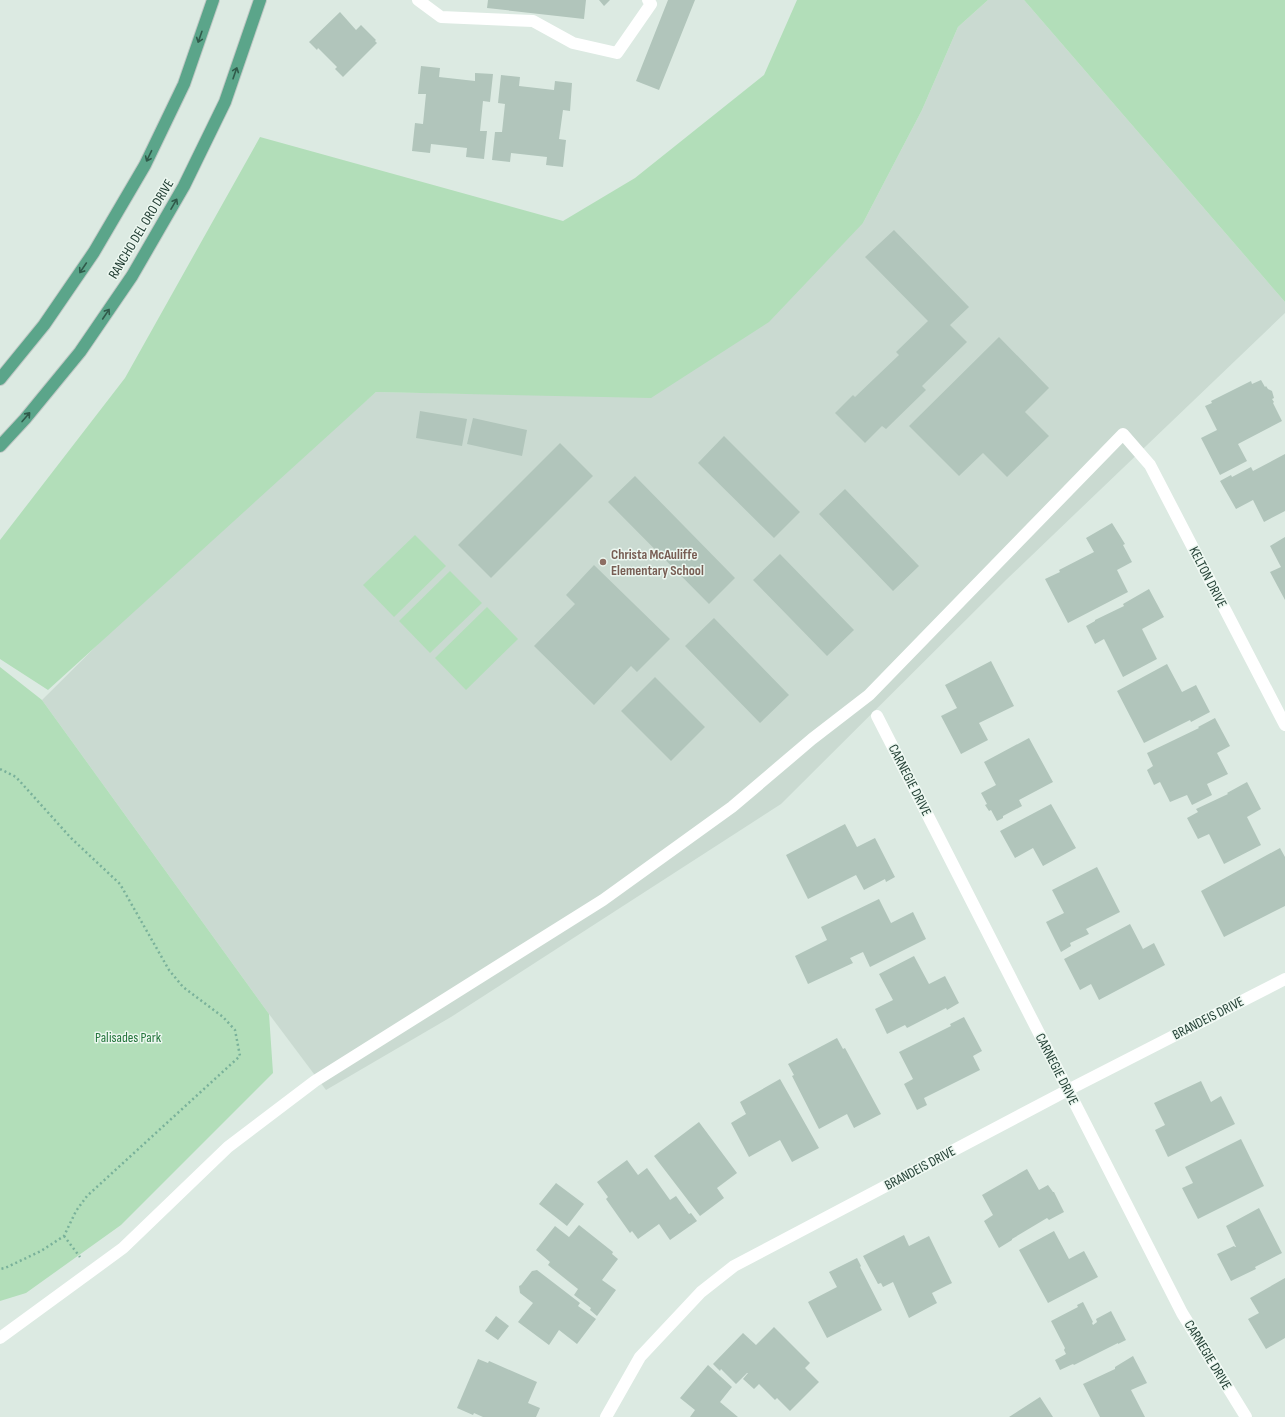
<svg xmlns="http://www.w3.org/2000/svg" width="1285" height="1417" font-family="'Sofia Sans Condensed',sans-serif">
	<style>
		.built { fill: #cadad1 }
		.green { fill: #b2deb9 }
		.building { fill: #b1c5bb }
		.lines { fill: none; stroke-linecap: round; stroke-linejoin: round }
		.major-casing { stroke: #c0c8c5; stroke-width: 14 }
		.path { stroke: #79b19a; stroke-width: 2.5; stroke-dasharray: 2 3; stroke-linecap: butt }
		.minor { stroke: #fff; stroke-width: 12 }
		.major { stroke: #5ba58a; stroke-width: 12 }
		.oneway { stroke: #305a4a }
		.education-dot { fill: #8d6e63; stroke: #ecf7f0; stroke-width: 1.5 }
		.labels { text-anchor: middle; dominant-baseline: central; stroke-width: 3; stroke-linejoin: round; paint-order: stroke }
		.street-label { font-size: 14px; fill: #1d3a2f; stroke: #ecf7f0 }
		.education-label { font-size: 14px; font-weight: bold; fill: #785e54; stroke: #ecf7f0; text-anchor: start }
		.park-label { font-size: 14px; fill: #23753b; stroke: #ecf7f0 }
	</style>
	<rect width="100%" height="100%" fill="#dceae2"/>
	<!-- built -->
	<path class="built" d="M988,0H1024L1285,302V313L1007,579L781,804L451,1017L326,1090L269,1014L42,700L199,544L376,392L482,394L863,223L922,110L958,27Z"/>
	<!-- green -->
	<path class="green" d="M797,0H988L958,27L922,110L863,223L769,322L651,398L376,392L48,690L0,659V540L125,378L260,137L563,221L635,178L764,75Z
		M1024,0H1285V302Z
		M415,535L446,566L394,617L363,585Z
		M450,571L482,603L430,653L399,621Z
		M487,607L518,639L466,690L435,658Z
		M0,667L42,700L269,1014L273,1073L121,1225L26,1293L0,1301Z"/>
	<!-- building -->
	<path class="building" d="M488,0H586L584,19L487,8Z
		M599,0H610L604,6Z
		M668,0H695L659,90L636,81Z
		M340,12L356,30L361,25L376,40L375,41L377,43L343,77L335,69L337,67L318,48L317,50L309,42Z
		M421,66L440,68L439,77L475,81V73L493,74L490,102L483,101L480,131H487L484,159L466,157L467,148L431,144L430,153L412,151L415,123L423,124L426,94H418Z
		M501,75L520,77L519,86L554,90L555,81L572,83L570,111L563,110L559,139L566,140L563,167L546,165L547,157L511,153L510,162L492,160L495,132H502L505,104L498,103Z
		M894,230L969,307L950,325L967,342L922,386L926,390L886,429L882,426L865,443L835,413L853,395L855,397L899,355L896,352L928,321L865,257Z
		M999,337L1049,388L1025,412L1049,436L1007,477L983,453L959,476L909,426Z
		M1261,380L1265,387L1266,386L1268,389L1272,391L1274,398L1272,399L1274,402L1273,403L1282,421L1238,444L1247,461L1220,475L1201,438L1217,430L1205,406L1212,403L1211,401L1251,381L1252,384Z
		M420,411L467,419L462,446L416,438Z
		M473,418L527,430L522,456L467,444Z
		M724,436L800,512L774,538L698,463Z
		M560,443L593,476L491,578L458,545Z
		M1285,454V511L1264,522L1253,500L1236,509L1220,481L1231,475L1232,477L1251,467L1253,471Z
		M635,476L735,578L709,604L608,502Z
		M845,489L919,566L893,591L819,514Z
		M1112,523L1125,544L1123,545L1132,562L1117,570L1128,592L1068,623L1045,579L1060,572L1059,570L1094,552L1086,538Z
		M1285,537V600L1270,572L1281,567L1270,546Z
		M780,554L854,630L827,656L753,580Z
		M594,565L670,639L637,672L631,666L594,705L534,646L575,604L566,595Z
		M1149,589L1164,617L1142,629L1157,659L1123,677L1104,639L1095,644L1086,626L1095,621V620L1124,606L1123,604Z
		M714,618L789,695L760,723L685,646Z
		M991,661L1014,706L979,723L988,740L961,754L941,716L957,708L945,685Z
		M1167,664L1182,692L1196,685L1210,712L1191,722L1190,720L1144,743L1117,691Z
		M655,677L705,727L671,761L621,711Z
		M1215,718L1230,746L1217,753L1228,774L1207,784L1212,795L1192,805L1187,795L1170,802L1160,782L1154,785L1147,770L1153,766L1147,753L1199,728L1198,727Z
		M1029,738L1053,782L1019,800L1022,806L1003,816V818L997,821L991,810L989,811L985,805L987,804L981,793L996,785L984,762Z
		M1247,782L1261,809L1247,817L1261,845L1224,864L1209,834L1198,839L1187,818L1198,812L1196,809L1228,794L1227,793Z
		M1051,804L1076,848L1043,866L1033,848L1015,858L1000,831Z
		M845,824L857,847L875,838L895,877L886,882L885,879L864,890L856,875L808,899L786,855Z
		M1280,848L1285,857V906L1224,937L1201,891Z
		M1097,867L1120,912L1086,929L1089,934L1070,943L1071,946L1061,952L1046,922L1064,913L1052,890Z
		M879,899L891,923L913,912L926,939L870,967L863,952L850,958L853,963L808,984L795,956L827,940L821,927Z
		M1130,924L1143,949L1154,943L1165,965L1099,1000L1091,984L1080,990L1064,959Z
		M914,956L929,984L945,976L959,1003L947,1010L946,1008L907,1028L905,1025L887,1034L875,1009L893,1000L879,974Z
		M964,1017L982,1051L973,1056L980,1070L924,1098L927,1105L917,1110L904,1084L913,1079L899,1052L951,1026L950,1024Z
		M837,1038L843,1049L845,1048L881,1114L854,1128L847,1114L819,1129L792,1076L794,1075L788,1064Z
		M780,1079L819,1148L792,1162L780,1140L749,1157L731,1123L746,1114L740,1102Z
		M1201,1081L1211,1102L1221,1096L1235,1124L1168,1157L1155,1130L1165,1125L1154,1103Z
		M699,1122L737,1173L717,1188L724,1198L700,1216L654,1156Z
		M1241,1139L1264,1186L1198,1219L1182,1188L1193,1183L1185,1167Z
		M627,1160L638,1175L647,1168L670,1200L676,1196L689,1214L691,1213L697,1221L670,1240L659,1224L638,1239L632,1231L630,1233L606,1199L608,1197L597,1182Z
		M1027,1169L1039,1190L1048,1185L1053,1192H1054L1064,1212L1049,1220L1047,1218L1012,1239V1240L999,1248L984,1221L993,1215L982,1195Z
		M556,1183L584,1204L567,1226L539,1204Z
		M1259,1208L1282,1253L1255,1267L1256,1269L1231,1281L1217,1254L1234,1246L1235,1247H1236L1226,1226Z
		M579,1225L613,1252L612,1254L618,1259L602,1280L616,1290L597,1316L590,1310L591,1308L574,1295L578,1289L548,1265L550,1262L536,1250L555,1226L569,1237Z
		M1054,1231L1069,1259L1084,1251L1098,1277L1048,1303L1019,1250Z
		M904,1235L909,1246L929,1236L952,1283L932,1293L937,1303L909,1318L893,1282L883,1287L881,1283L878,1284L863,1256Z
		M857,1258L861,1266L860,1267L882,1310L827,1338L808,1302L837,1287L829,1272Z
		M537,1270L580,1303L578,1306L596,1319L577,1344L559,1330L549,1345L518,1322L533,1303L520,1293L519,1286L521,1285L532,1271Z
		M1285,1278V1338L1266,1349L1248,1319L1259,1313L1250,1298Z
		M1083,1302L1093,1322L1092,1323L1093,1325L1097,1322L1096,1319L1111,1311L1126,1340L1118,1344V1343L1074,1365L1073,1364L1060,1370L1055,1360L1066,1354L1064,1350L1065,1348L1051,1321L1078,1307L1077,1305Z
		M496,1316L509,1326L498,1340L485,1331Z
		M774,1327L810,1363L805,1368L819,1382L790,1411L777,1398L775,1400L759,1384L754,1389L743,1379L748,1373H747L736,1384L721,1369L720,1371L713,1364L743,1333L756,1345Z
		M1133,1356L1147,1383L1131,1390L1145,1417H1100L1083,1384L1115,1369V1367Z
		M478,1359L488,1363L489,1361L537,1382L528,1403L540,1408L536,1417H483L474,1413L473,1415L457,1408Z
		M708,1365L732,1387L720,1402L738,1417H690L695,1410L680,1398Z
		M1040,1397L1053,1417H1009Z"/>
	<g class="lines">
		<defs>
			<path id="major" d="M0,379L44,325L94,252L145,165L184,84L213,0
				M0,446L25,419L80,352L132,276L184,186L225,102L260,0"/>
		</defs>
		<!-- major casing -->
		<use href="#major" class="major-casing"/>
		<!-- path -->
		<path class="path" d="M0,769L16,777L71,838L120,884L169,970L183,987L223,1017L235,1030L240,1056L87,1196L76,1211L64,1236L41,1251L5,1268L0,1269
			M64,1236L80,1257"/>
		<!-- minor -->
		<path class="minor" d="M418,0L441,17L533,21L573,43L617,53L651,4L648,0
			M877,716L1182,1313L1246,1417
			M0,1338L123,1248L228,1147L315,1081L603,900L732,807L812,739L869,695L1123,434L1150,465L1285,725
			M606,1417L640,1357L701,1292L734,1266L1068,1090L1285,979"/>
		<!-- major -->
		<use href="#major" class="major"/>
	</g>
	<!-- one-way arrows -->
	<defs><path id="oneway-shaft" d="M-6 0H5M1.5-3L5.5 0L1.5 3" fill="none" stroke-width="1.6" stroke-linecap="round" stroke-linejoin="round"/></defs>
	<g class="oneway">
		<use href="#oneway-shaft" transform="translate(200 37) rotate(109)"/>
		<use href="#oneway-shaft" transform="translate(235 73) rotate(-71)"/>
		<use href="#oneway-shaft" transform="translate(149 156) rotate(116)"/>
		<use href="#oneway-shaft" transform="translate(174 204) rotate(-60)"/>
		<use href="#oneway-shaft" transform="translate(83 268) rotate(124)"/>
		<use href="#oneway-shaft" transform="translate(106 314) rotate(-56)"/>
		<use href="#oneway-shaft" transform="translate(26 417) rotate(-49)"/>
	</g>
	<!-- markers -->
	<circle class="education-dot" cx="603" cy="562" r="4"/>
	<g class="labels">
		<!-- street labels -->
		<g class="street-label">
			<text transform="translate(141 229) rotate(-59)">RANCHO DEL ORO DRIVE</text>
			<text transform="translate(1208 577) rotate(63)">KELTON DRIVE</text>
			<text transform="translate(910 780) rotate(63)">CARNEGIE DRIVE</text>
			<text transform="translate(1208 1018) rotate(-27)">BRANDEIS DRIVE</text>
			<text transform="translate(1057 1069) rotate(63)">CARNEGIE DRIVE</text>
			<text transform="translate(920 1168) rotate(-28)">BRANDEIS DRIVE</text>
			<text transform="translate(1208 1355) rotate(59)">CARNEGIE DRIVE</text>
		</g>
		<!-- education labels -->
		<g class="education-label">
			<text x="611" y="554">Christa McAuliffe<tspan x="611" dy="16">Elementary School</tspan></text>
		</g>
		<!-- park labels -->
		<g class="park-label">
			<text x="128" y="1037">Palisades Park</text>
		</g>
	</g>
</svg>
